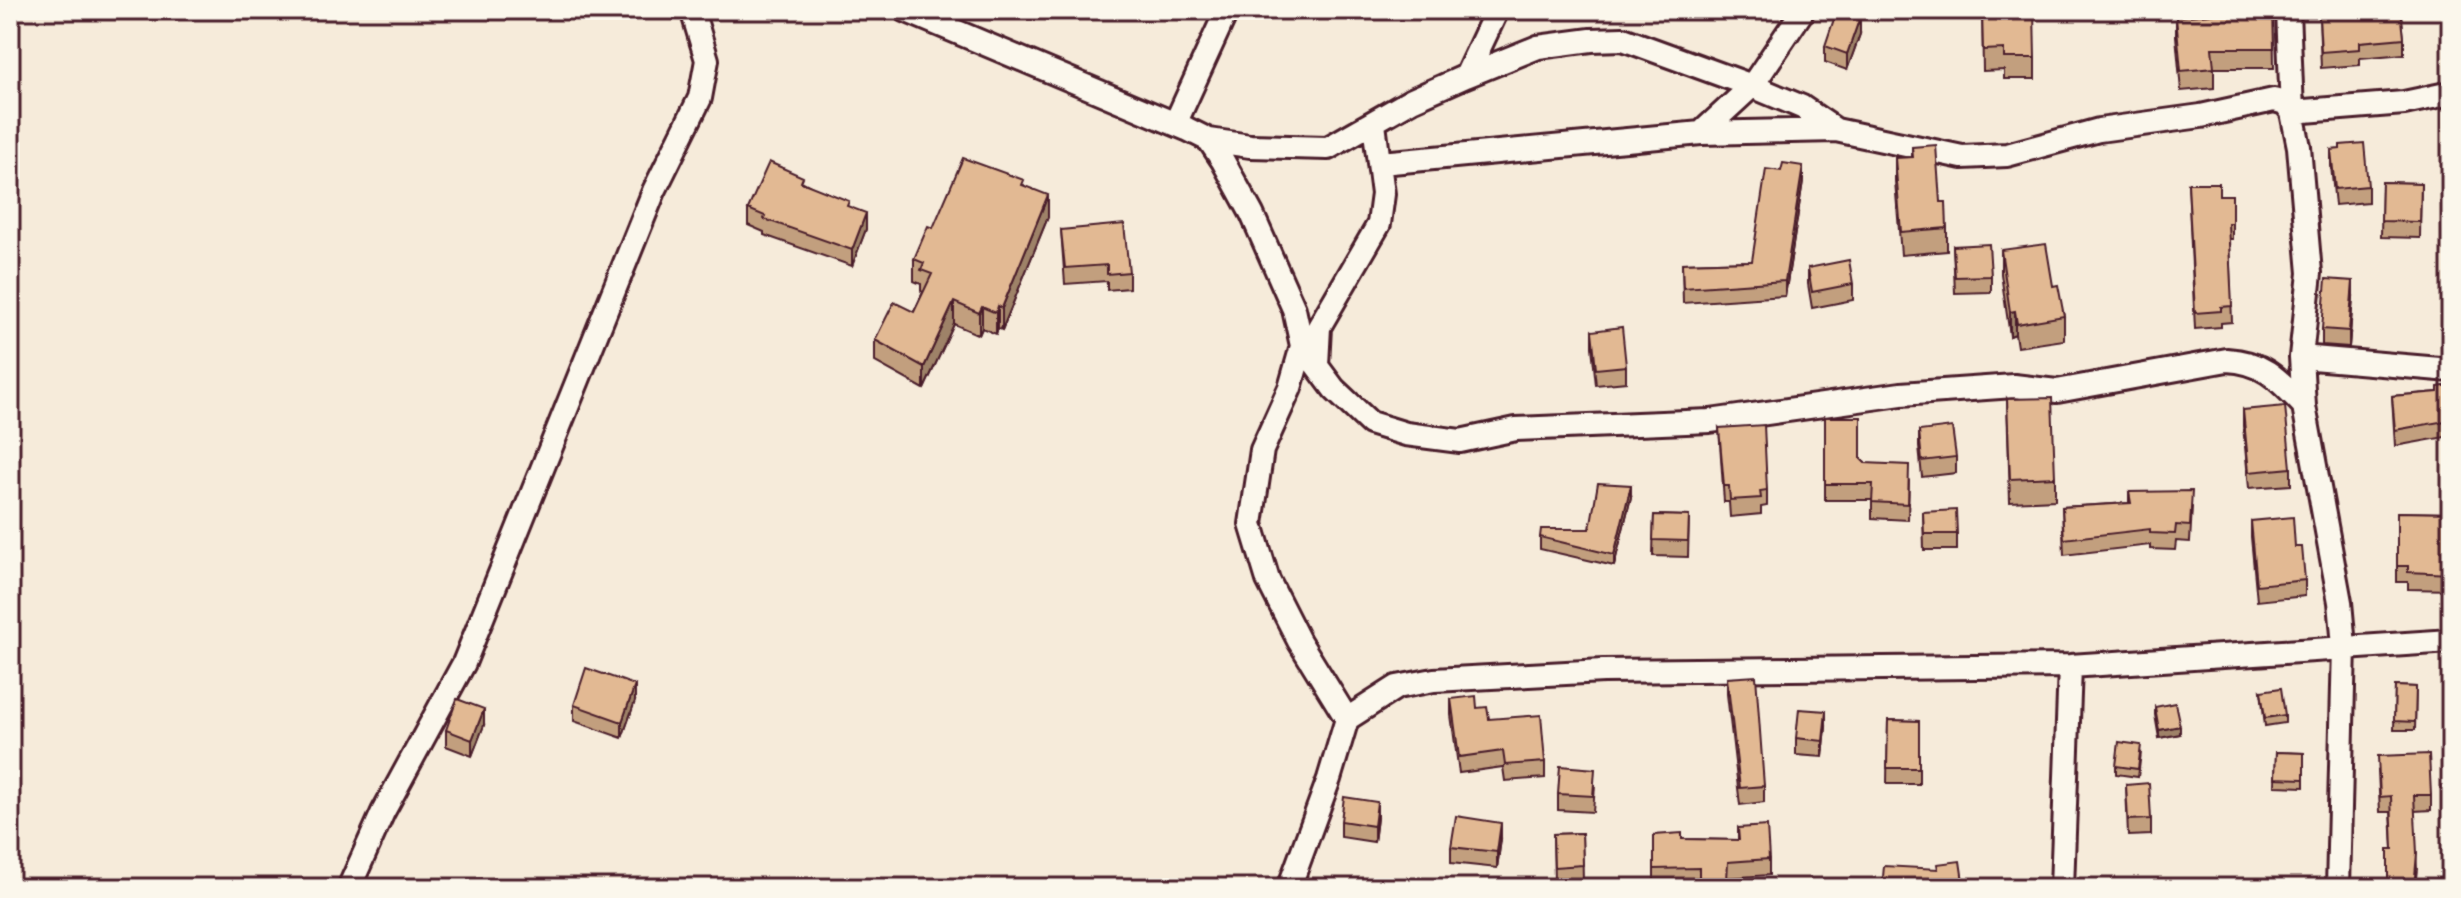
<svg xmlns="http://www.w3.org/2000/svg" width="2461" height="898" font-family="'Indie Flower',sans-serif">
	<style>
		.lines { fill: none; stroke-linecap: round; stroke-linejoin: round }
		.minor-casing { stroke: #4a1f2b; stroke-width: 28 }
		.minor { stroke: #fbf7ec; stroke-width: 22 }
		.wall { fill: #c29f7e; stroke: #4a1f2b; stroke-width: 2 }
		.shaded-wall { fill: #9e8267; stroke: #4a1f2b; stroke-width: 2 }
		.building { fill: #e2b993; stroke: #4a1f2b; stroke-width: 2 }
	</style>
	<rect width="100%" height="100%" fill="#f6ebda"/>
	<filter id="ink" filterUnits="userSpaceOnUse"><feTurbulence type="fractalNoise" baseFrequency=".0125" numOctaves="2"/><feDisplacementMap in="SourceGraphic" scale="16" xChannelSelector="R" yChannelSelector="G"/><feConvolveMatrix kernelMatrix="1 2 1 2 8 2 1 2 1" color-interpolation-filters="sRGB"/></filter>
	<g filter="url(#ink)">
		<g class="lines">
			<defs>
				<path id="minor" d="M905,10L1187,129L1209,140L1223,161L1252,214L1294,309L1302,346L1290,388L1262,450L1251,524L1268,580L1299,641L1347,719L1329,779L1289,888
					M2288,10L2292,112L2404,103L2451,93
					M1466,76L1497,10
					M1175,124L1227,10
					M1701,133L1836,130
					M1209,140L1250,146L1328,148L1412,100L1466,76L1538,47L1591,40L1623,39L1752,86L1802,107L1836,130L1962,157L2007,155L2099,130L2201,116L2274,100L2285,103L2292,112L2299,147L2310,273L2301,357L2304,406L2340,602L2344,646L2338,888
					M1381,163L1701,133L1752,86L1803,10
					M1302,346L1334,389L1370,423L1406,434L1460,441L1516,429L1710,421L1901,394L2014,386L2057,391L2227,360C2265,362 2279,380 2304,406
					M2301,357L2451,370
					M1317,365L1319,327L1379,224L1383,194L1374,124
					M1347,719L1397,687L1434,680L1603,671L2070,666L2451,641
					M349,888L383,812L464,663L654,191L700,98L707,60L692,10
					M2062,888L2070,666"/>
			</defs>
			<!-- minor casing -->
			<use href="#minor" class="minor-casing"/>
			<!-- minor -->
			<use href="#minor" class="minor"/>
		</g>
		<!-- wall -->
		<path class="wall" d="M1982,10L2035,58V79H2004V70L1983,71Z
			M2273,10L2274,68H2214V88L2181,91L2176,36V17Z
			M2324,10H2401L2404,38V54L2360,58V65L2321,68L2319,16L2324,15Z
			M1860,34L1847,70L1825,62V46Z
			M1912,147L1940,202L1947,228V251L1901,255L1895,181V158L1912,157Z
			M2331,150L2368,186V202L2335,205L2331,166Z
			M1803,181L1785,296L1683,303L1682,263L1752,261Z
			M803,182L849,207L866,229L852,266L764,235V232L748,225V209Z
			M2382,182L2421,183L2420,238L2381,237Z
			M2188,183L2219,195H2232V239H2229L2232,322L2221,323V327L2195,329Z
			M1024,185L1048,217L1002,330L998,328L996,334L982,328L979,335L954,324L924,389L875,362V340L914,312L923,292L921,291V284L914,281V259L933,228Z
			M1061,230L1129,272V288L1107,290V281L1065,284Z
			M1953,246L1991,276V292L1955,293Z
			M2001,250L2053,286L2064,316V340L2017,347L2015,334L2010,336L2001,274Z
			M1808,268L1853,284V300L1812,308L1808,284Z
			M2353,298L2349,347L2322,345V329Z
			M1592,331L1626,366V382L1596,385L1592,347Z
			M2451,385V436L2395,446L2392,396L2438,392V387Z
			M2007,399L2055,477V500L2010,502Z
			M2243,410L2291,468V485L2249,488L2243,426Z
			M1825,417L1861,459L1865,463L1909,481L1908,520L1872,518V500H1825Z
			M1719,428L1767,490V506L1761,507V514L1730,517L1729,502H1724Z
			M1919,431L1956,457V473L1922,477L1919,447Z
			M2129,492L2192,507L2190,542L2176,541L2175,550L2150,549V545L2064,555L2062,507L2129,503Z
			M1631,497L1614,566L1540,549V537L1590,529Z
			M1923,512L1957,534V550H1924Z
			M2397,512L2451,513V590L2408,589V582H2397Z
			M1654,515L1689,516L1688,557L1653,556Z
			M2251,521L2295,547L2305,580V596L2257,601L2251,537Z
			M1727,678L1764,786V802L1740,805L1727,694Z
			M2395,686L2416,687L2415,730H2394Z
			M2261,691L2285,715V723L2265,726Z
			M1451,699L1477,708L1489,719L1545,762V778L1505,781L1503,767L1459,773L1451,715Z
			M635,701L622,738L574,721V705Z
			M2155,707L2180,734L2159,738L2155,715Z
			M1888,720L1919,721V784H1887Z
			M484,725L472,756L446,746V730Z
			M1826,727L1823,757L1796,755V738Z
			M2276,752L2304,753V787L2275,786Z
			M2141,753L2138,777L2116,774V766Z
			M2378,771L2431,795V810L2414,811L2417,869L2415,888H2388L2393,849L2391,812H2380Z
			M1595,785L1593,812L1558,810V794Z
			M2126,785L2151,819V835L2128,836Z
			M1377,818L1374,842L1341,837V821Z
			M1738,828L1769,859V875L1728,878L1727,888H1699V884L1654,885V835L1682,839L1738,840Z
			M1582,833L1583,881L1554,883L1553,834Z
			M1501,839L1497,868L1451,863V847Z"/>
		<!-- shaded-wall -->
		<path class="shaded-wall" d="M1860,17V34L1847,70V54Z
			M1803,166V181L1785,296V281Z
			M1048,195V217L1002,330V308Z
			M866,213V229L852,266V250Z
			M2353,281V298L2349,347V331Z
			M954,302V324L924,389V367Z
			M998,306V328L996,334V313Z
			M982,307V328L979,335V313Z
			M2015,311V334L2010,336V312Z
			M1631,485V497L1614,566V555Z
			M635,685V701L622,738V722Z
			M484,709V725L472,756V740Z
			M1826,711V727L1823,757V741Z
			M2180,726V734L2159,738V730Z
			M1377,802V818L1374,842V826Z
			M1501,823V839L1497,868V852Z"/>
		<!-- building -->
		<path class="building" d="M1837,10L1860,17L1847,54L1825,46Z
			M1982,10H2034L2035,58H2004V49L1983,50Z
			M2232,10H2273L2274,48H2212L2214,68L2181,71L2176,17L2232,12Z
			M2325,10H2401L2404,38L2360,42V49L2321,52L2319,16L2326,15Z
			M2364,143L2368,186L2335,189L2331,150L2340,149V145Z
			M1936,145L1940,202H1946L1947,228L1901,232L1895,158L1913,157L1912,147Z
			M963,158L1024,180L1022,185L1048,195L1002,308L998,306L996,313L982,307L979,313L954,302L924,367L875,340L894,302L914,312L932,274L921,270L924,263L914,259L928,226L933,228Z
			M769,162L803,177L801,182L849,201L847,206L866,213L852,250L764,219L765,216L748,209Z
			M1783,163L1803,166L1785,281L1683,288L1682,263L1752,261L1766,169L1781,171Z
			M2382,182L2421,183L2420,222L2381,221Z
			M2188,183H2219V195H2232V223H2228L2232,306L2221,307V311L2195,313Z
			M1124,224L1129,272L1107,274V265L1065,268L1061,230Z
			M1989,244L1991,276L1955,277L1953,246Z
			M2046,244L2053,286L2058,285L2064,316L2017,324L2015,311L2010,312L2001,250Z
			M1849,260L1853,284L1812,292L1808,268Z
			M2326,279L2353,281L2349,331L2322,329Z
			M1622,327L1626,366L1596,369L1592,331Z
			M2451,385V420L2395,430L2392,396L2438,392V387Z
			M2052,398L2055,477L2010,479L2007,399Z
			M2285,406L2291,468L2249,472L2243,410Z
			M1825,417H1861V459L1865,463L1909,465L1908,504L1872,502L1873,484H1825Z
			M1764,425L1767,490L1760,491L1761,498L1730,500L1729,486H1724L1719,428Z
			M1952,427L1956,457L1922,461L1919,431Z
			M1598,483L1631,485L1614,555L1540,537L1541,529H1590Z
			M2192,491L2190,526L2176,525L2175,534L2150,533V529L2064,539L2062,507L2131,503L2129,492Z
			M1956,510L1957,534H1924L1923,512Z
			M2397,512L2451,513V574L2408,572V566H2397Z
			M1654,515L1689,516L1688,541L1653,540Z
			M2293,517L2295,547H2302L2305,580L2257,585L2251,521Z
			M586,668L635,685L622,722L574,705Z
			M1756,676L1764,786L1740,788L1727,678Z
			M2395,686L2416,687L2415,722L2394,721Z
			M2281,688L2285,715L2265,718L2261,691Z
			M1476,696L1477,708L1487,707L1489,719L1541,715L1545,762L1505,765L1503,751L1459,757L1451,699Z
			M457,699L484,709L472,740L446,730Z
			M2175,703L2180,726L2159,730L2155,707Z
			M1799,709L1826,711L1823,741L1796,738Z
			M1888,720L1919,721V768H1887Z
			M2119,742L2141,745L2138,769L2116,766Z
			M2276,752L2304,753V779L2275,778Z
			M2429,754L2431,795H2414L2417,853L2414,888H2388V849H2393L2391,796L2380,797L2378,756Z
			M1560,766L1595,769L1593,796L1558,794Z
			M2149,783L2151,819L2128,820L2126,785Z
			M1344,797L1377,802L1374,826L1341,821Z
			M1456,816L1501,823L1497,852L1451,847Z
			M1767,826L1769,859L1728,862L1727,880L1699,879V868L1654,869V835L1682,833V839L1739,840L1738,828Z
			M1582,833L1583,865L1554,867L1553,834Z
			M1960,861L1964,888H1882L1884,866L1938,869L1937,864Z
			M2228,883L2229,888H2202Z
			M1984,885L2009,886L2008,888H1984Z"/>
	</g>
	<!-- margin -->
	<rect width="2461" height="898" fill="none" stroke="#fbf7ec" stroke-width="40"/>
	<rect x="20" y="20" width="2421" height="858" fill="none" stroke="#4a1f2b" stroke-width="3" filter="url(#ink)"/>
</svg>
